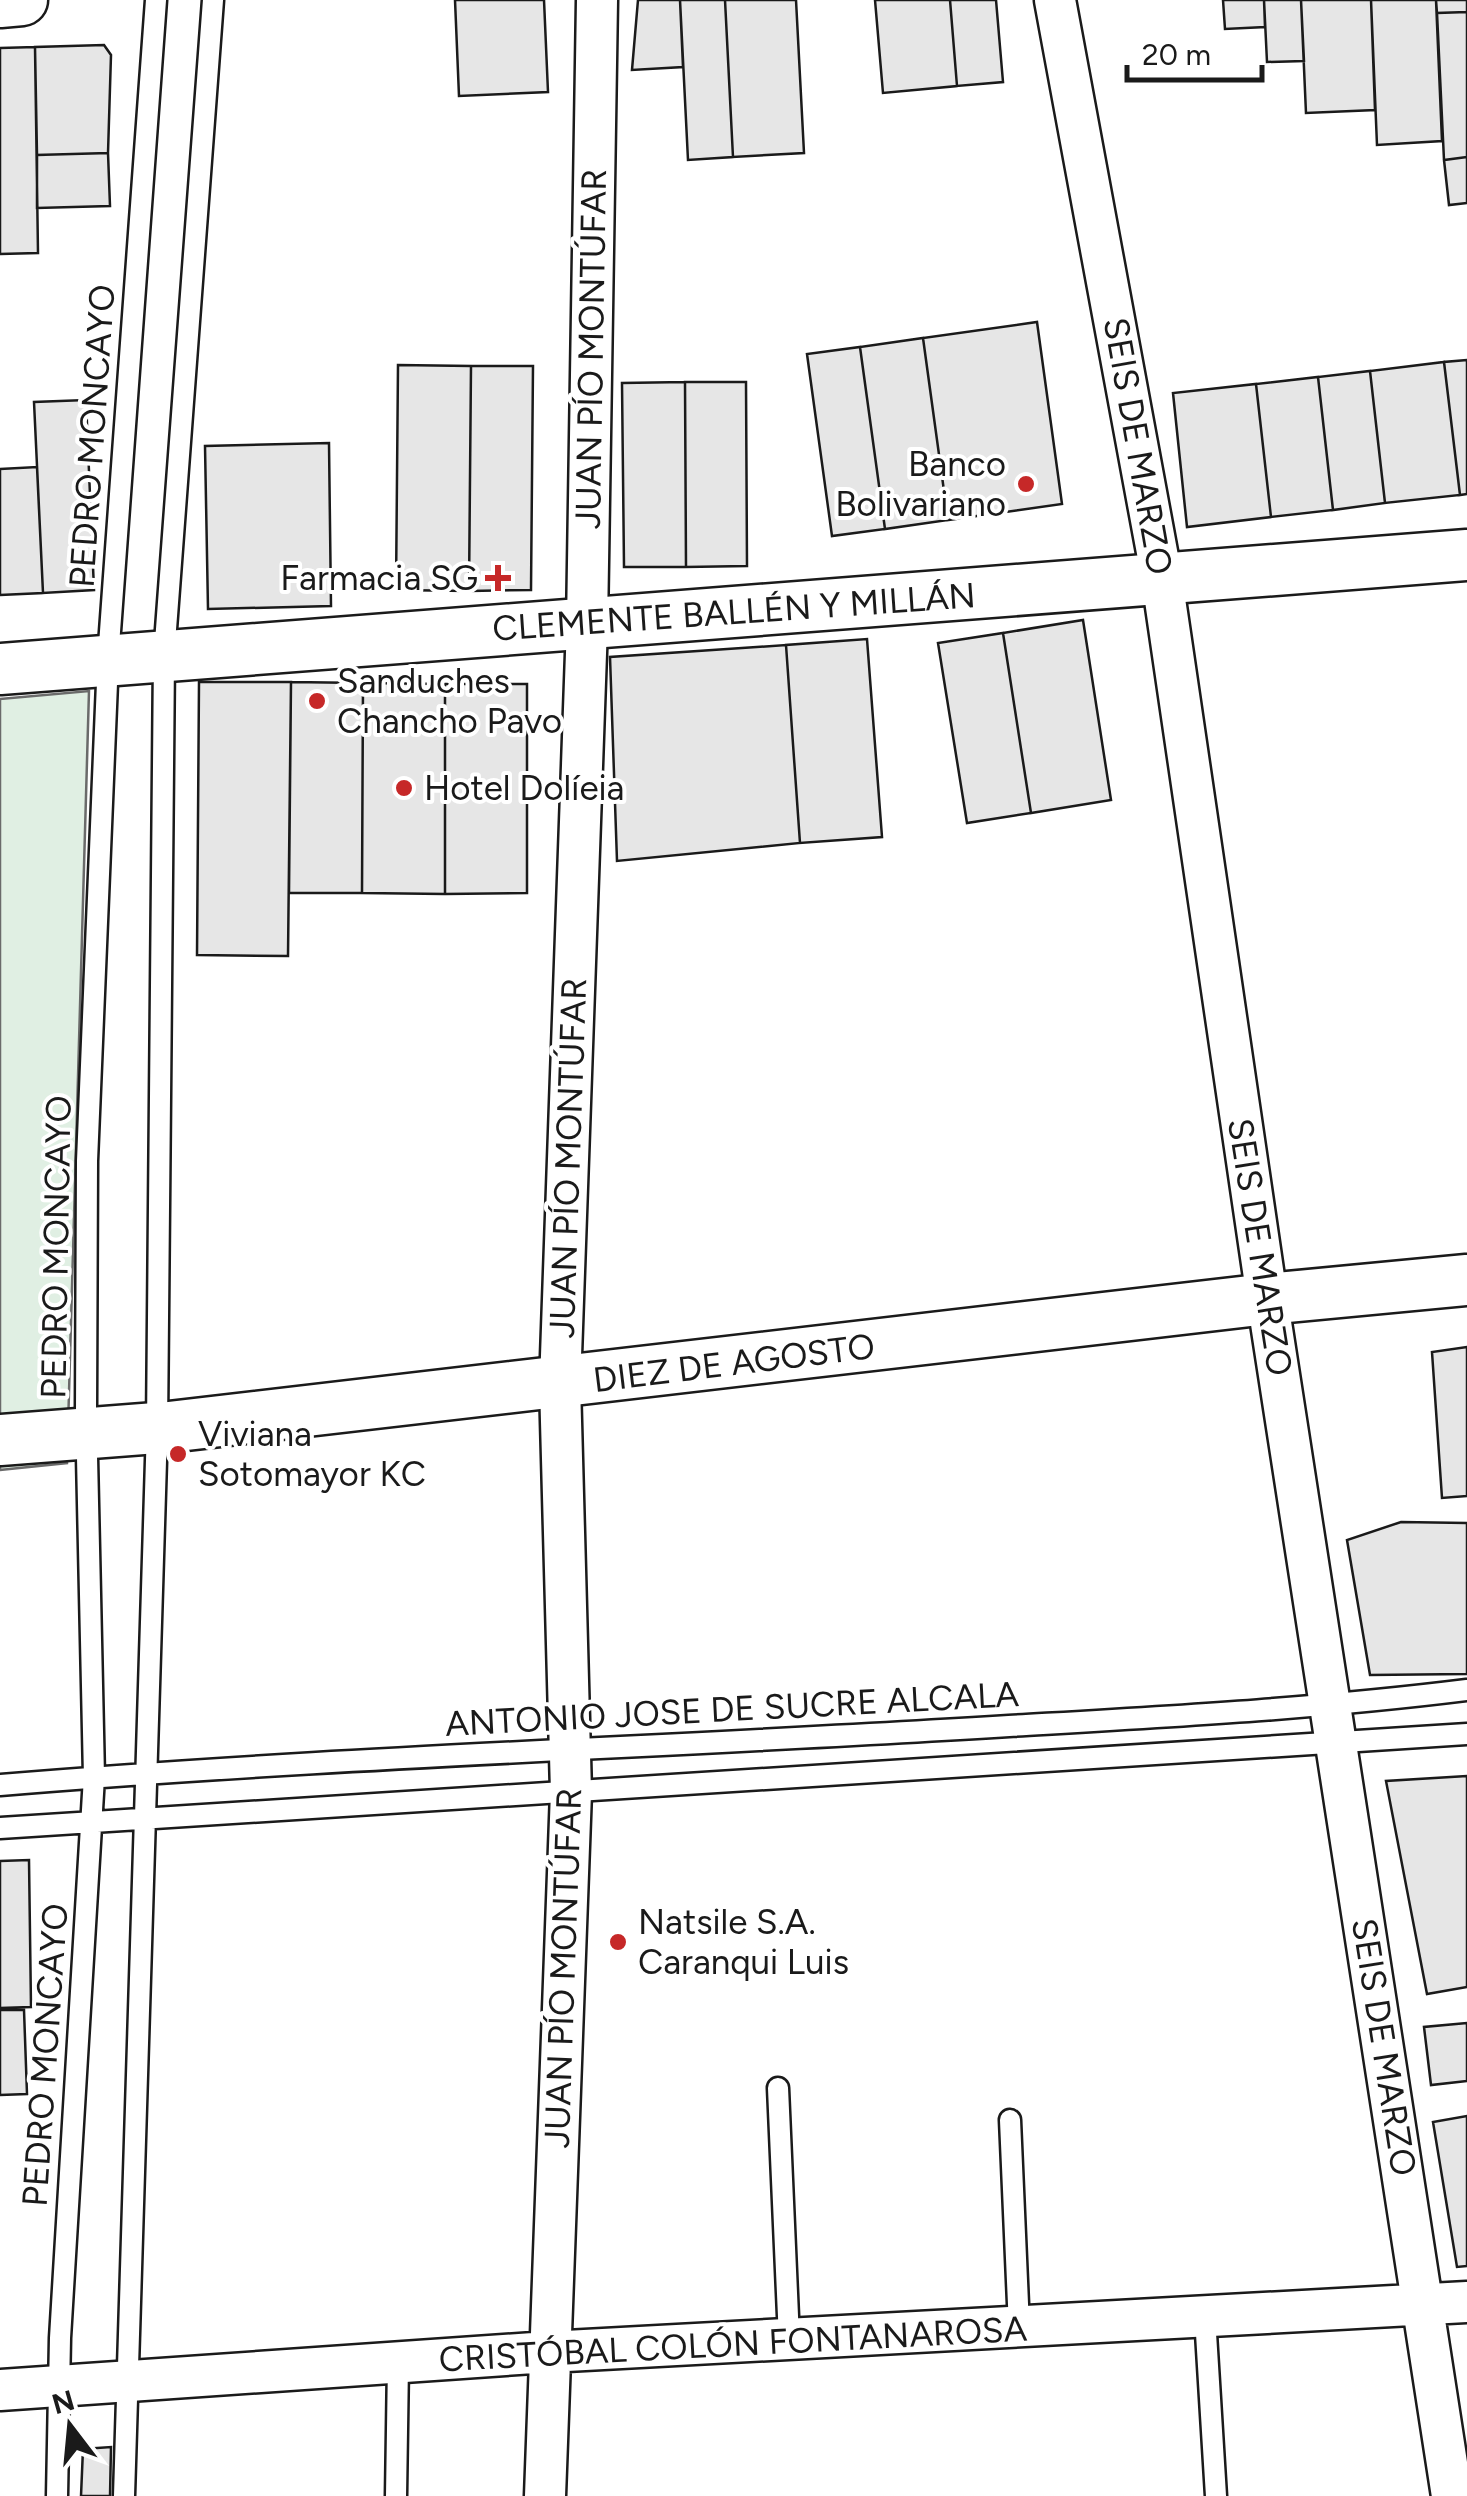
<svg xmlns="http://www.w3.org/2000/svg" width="1467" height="2496" font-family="Figtree,sans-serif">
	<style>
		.green { fill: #e0efe3; stroke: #6a6a6a; stroke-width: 2.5 }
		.building { fill: #e6e6e6; stroke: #1a1a1a; stroke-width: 2.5 }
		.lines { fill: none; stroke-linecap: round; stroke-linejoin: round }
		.service-casing { stroke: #1a1a1a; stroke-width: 25 }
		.minor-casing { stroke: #1a1a1a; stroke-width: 45 }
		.tertiary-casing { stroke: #1a1a1a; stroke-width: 55 }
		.service { stroke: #fff; stroke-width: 20 }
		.minor { stroke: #fff; stroke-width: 40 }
		.tertiary { stroke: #fff; stroke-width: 50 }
		.poi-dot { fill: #c62828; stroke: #fff; stroke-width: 4 }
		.labels { text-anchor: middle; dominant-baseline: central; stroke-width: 8; stroke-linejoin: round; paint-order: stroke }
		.street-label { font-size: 35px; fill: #1a1a1a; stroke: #fff }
		.poi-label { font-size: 35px; fill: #1a1a1a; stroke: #fff; text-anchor: start }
	</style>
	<rect width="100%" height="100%" fill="#fff"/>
	<!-- green -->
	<path class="green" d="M89,691L67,1463L0,1470V699Z"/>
	<!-- building -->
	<path class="building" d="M455,0H544L548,92L459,96Z
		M638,0H680L683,67L632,70Z
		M680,0H725L733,157L688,160Z
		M725,0H796L804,153L733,157Z
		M875,0H950L957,86L883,93Z
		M950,0H996L1003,82L957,86Z
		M1223,0H1264L1265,27L1225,29Z
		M1264,0H1301L1304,61L1267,62Z
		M1301,0H1371L1375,110L1306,113Z
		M1371,0H1436L1442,141L1377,145Z
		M1436,0H1467V12L1437,13Z
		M1467,12V157L1444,160L1437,13Z
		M104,45L111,55L108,153L37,155L35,47Z
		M35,47L38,253L0,254V48Z
		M108,153L110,206L37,208V155Z
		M1467,157V203L1449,205L1444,160Z
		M1037,322L1062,504L948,520L923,338Z
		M923,338L948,520L885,529L860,347Z
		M860,347L885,529L832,536L807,354Z
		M1467,360V494L1460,495L1444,362Z
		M1444,362L1460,495L1385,503L1370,371Z
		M398,365L471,366L469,591L396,590Z
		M471,366H533L531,590L469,591Z
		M1370,371L1385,503L1333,510L1318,377Z
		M1318,377L1333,510L1271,517L1256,384Z
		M685,382L686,567H624L622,383Z
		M685,382H746L747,566L686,567Z
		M1256,384L1271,517L1187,527L1173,393Z
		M86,400L94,590L43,593L34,402Z
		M329,443L331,606L208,609L205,446Z
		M37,467L43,593L0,595V469Z
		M1083,620L1111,800L1031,813L1003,633Z
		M1003,633L1031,813L967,823L938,643Z
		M867,639L882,837L800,843L786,645Z
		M786,645L800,843L617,861L610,657Z
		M199,682H291L288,956L197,955Z
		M291,682L363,683L362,893H289Z
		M363,683L445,684V894L362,893Z
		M445,684H527V893L445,894Z
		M1467,1347V1496L1442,1498L1432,1352Z
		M1401,1522L1467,1523V1674L1370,1675L1347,1540Z
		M1467,1776V1987L1427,1994L1386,1781Z
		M29,1860L31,2007L0,2008V1861Z
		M0,2010H24L27,2094L0,2095Z
		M1467,2023V2081L1431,2085L1424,2027Z
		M1467,2116V2266L1457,2267L1433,2122Z
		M111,2447L110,2496H81L83,2449Z"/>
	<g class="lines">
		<defs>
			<path id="service" d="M0,1785C335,1757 673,1747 1009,1726C1162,1717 1315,1709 1467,1690
				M0,1828L1467,1734
				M778,2088L789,2339
				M1010,2120L1019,2327
				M1205,2317L1216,2496
				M57,2496L60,2338L94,1777L86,1411L87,1161L108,659L156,0
				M124,2496L157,1428L164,656L213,0
				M396,2496L398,2363"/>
			<path id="minor" d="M1055,0L1162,579L1265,1284L1452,2496
				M0,2390L548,2352L1467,2302
				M545,2496L571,1792L560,1384L587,625L597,0"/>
			<path id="tertiary" d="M0,2L22,0
				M0,669L1467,555
				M0,1440L169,1427L1267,1299L1467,1280"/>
		</defs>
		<!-- service casing -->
		<use href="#service" class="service-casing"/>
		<!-- minor casing -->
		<use href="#minor" class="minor-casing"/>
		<!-- tertiary casing -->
		<use href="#tertiary" class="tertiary-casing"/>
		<!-- service -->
		<use href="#service" class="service"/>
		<!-- minor -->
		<use href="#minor" class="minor"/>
		<!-- tertiary -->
		<use href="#tertiary" class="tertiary"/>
	</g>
	<!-- markers -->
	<g class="poi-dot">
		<circle cx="1026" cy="484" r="10"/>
		<path d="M493 563h10v10h10v10h-10v10h-10v-10h-10v-10h10z"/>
		<circle cx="317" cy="701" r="10"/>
		<circle cx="404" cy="788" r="10"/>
		<circle cx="178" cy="1454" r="10"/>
		<circle cx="618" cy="1942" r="10"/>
	</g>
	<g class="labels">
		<!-- street labels -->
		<g class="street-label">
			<text transform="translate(591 349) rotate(-89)">JUAN PÍO MONTÚFAR</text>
			<text transform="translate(92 436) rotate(-86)">PEDRO MONCAYO</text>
			<text transform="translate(1138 446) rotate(80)">SEIS DE MARZO</text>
			<text transform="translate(734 612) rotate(-4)">CLEMENTE BALLÉN Y MILLÁN</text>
			<text transform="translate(568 1158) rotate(-88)">JUAN PÍO MONTÚFAR</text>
			<text transform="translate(56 1247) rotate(-89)">PEDRO MONCAYO</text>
			<text transform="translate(1260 1247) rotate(81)">SEIS DE MARZO</text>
			<text transform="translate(734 1363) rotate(-7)">DIEZ DE AGOSTO</text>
			<text transform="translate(732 1709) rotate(-3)">ANTONIO JOSE DE SUCRE ALCALA</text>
			<text transform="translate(563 1968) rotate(-88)">JUAN PÍO MONTÚFAR</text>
			<text transform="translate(1384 2047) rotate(81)">SEIS DE MARZO</text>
			<text transform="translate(45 2055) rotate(-86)">PEDRO MONCAYO</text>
			<text transform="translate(733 2344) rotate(-3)">CRISTÓBAL COLÓN FONTANAROSA</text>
		</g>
		<!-- poi labels -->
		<g class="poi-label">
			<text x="1006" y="464" text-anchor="end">Banco<tspan x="1006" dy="40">Bolivariano</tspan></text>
			<text x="478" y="578" text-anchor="end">Farmacia SG</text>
			<text x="337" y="681">Sanduches<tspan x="337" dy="40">Chancho Pavo</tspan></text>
			<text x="424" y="788">Hotel Dolíeia</text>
			<text x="198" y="1434">Viviana<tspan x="198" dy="40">Sotomayor KC</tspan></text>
			<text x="638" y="1922">Natsile S.A.<tspan x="638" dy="40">Caranqui Luis</tspan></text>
		</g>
	</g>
	<!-- north arrow -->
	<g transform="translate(70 2426) rotate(344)" stroke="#ffffff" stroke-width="8" paint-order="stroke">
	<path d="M0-8L18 38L0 25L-18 38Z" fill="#1a1a1a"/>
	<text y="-15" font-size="28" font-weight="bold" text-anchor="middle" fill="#1a1a1a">N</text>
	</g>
	<!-- scale -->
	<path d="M1127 65v15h135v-15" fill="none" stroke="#1a1a1a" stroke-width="5"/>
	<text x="1142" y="65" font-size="30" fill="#1a1a1a" stroke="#ffffff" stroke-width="8" paint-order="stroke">20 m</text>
</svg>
